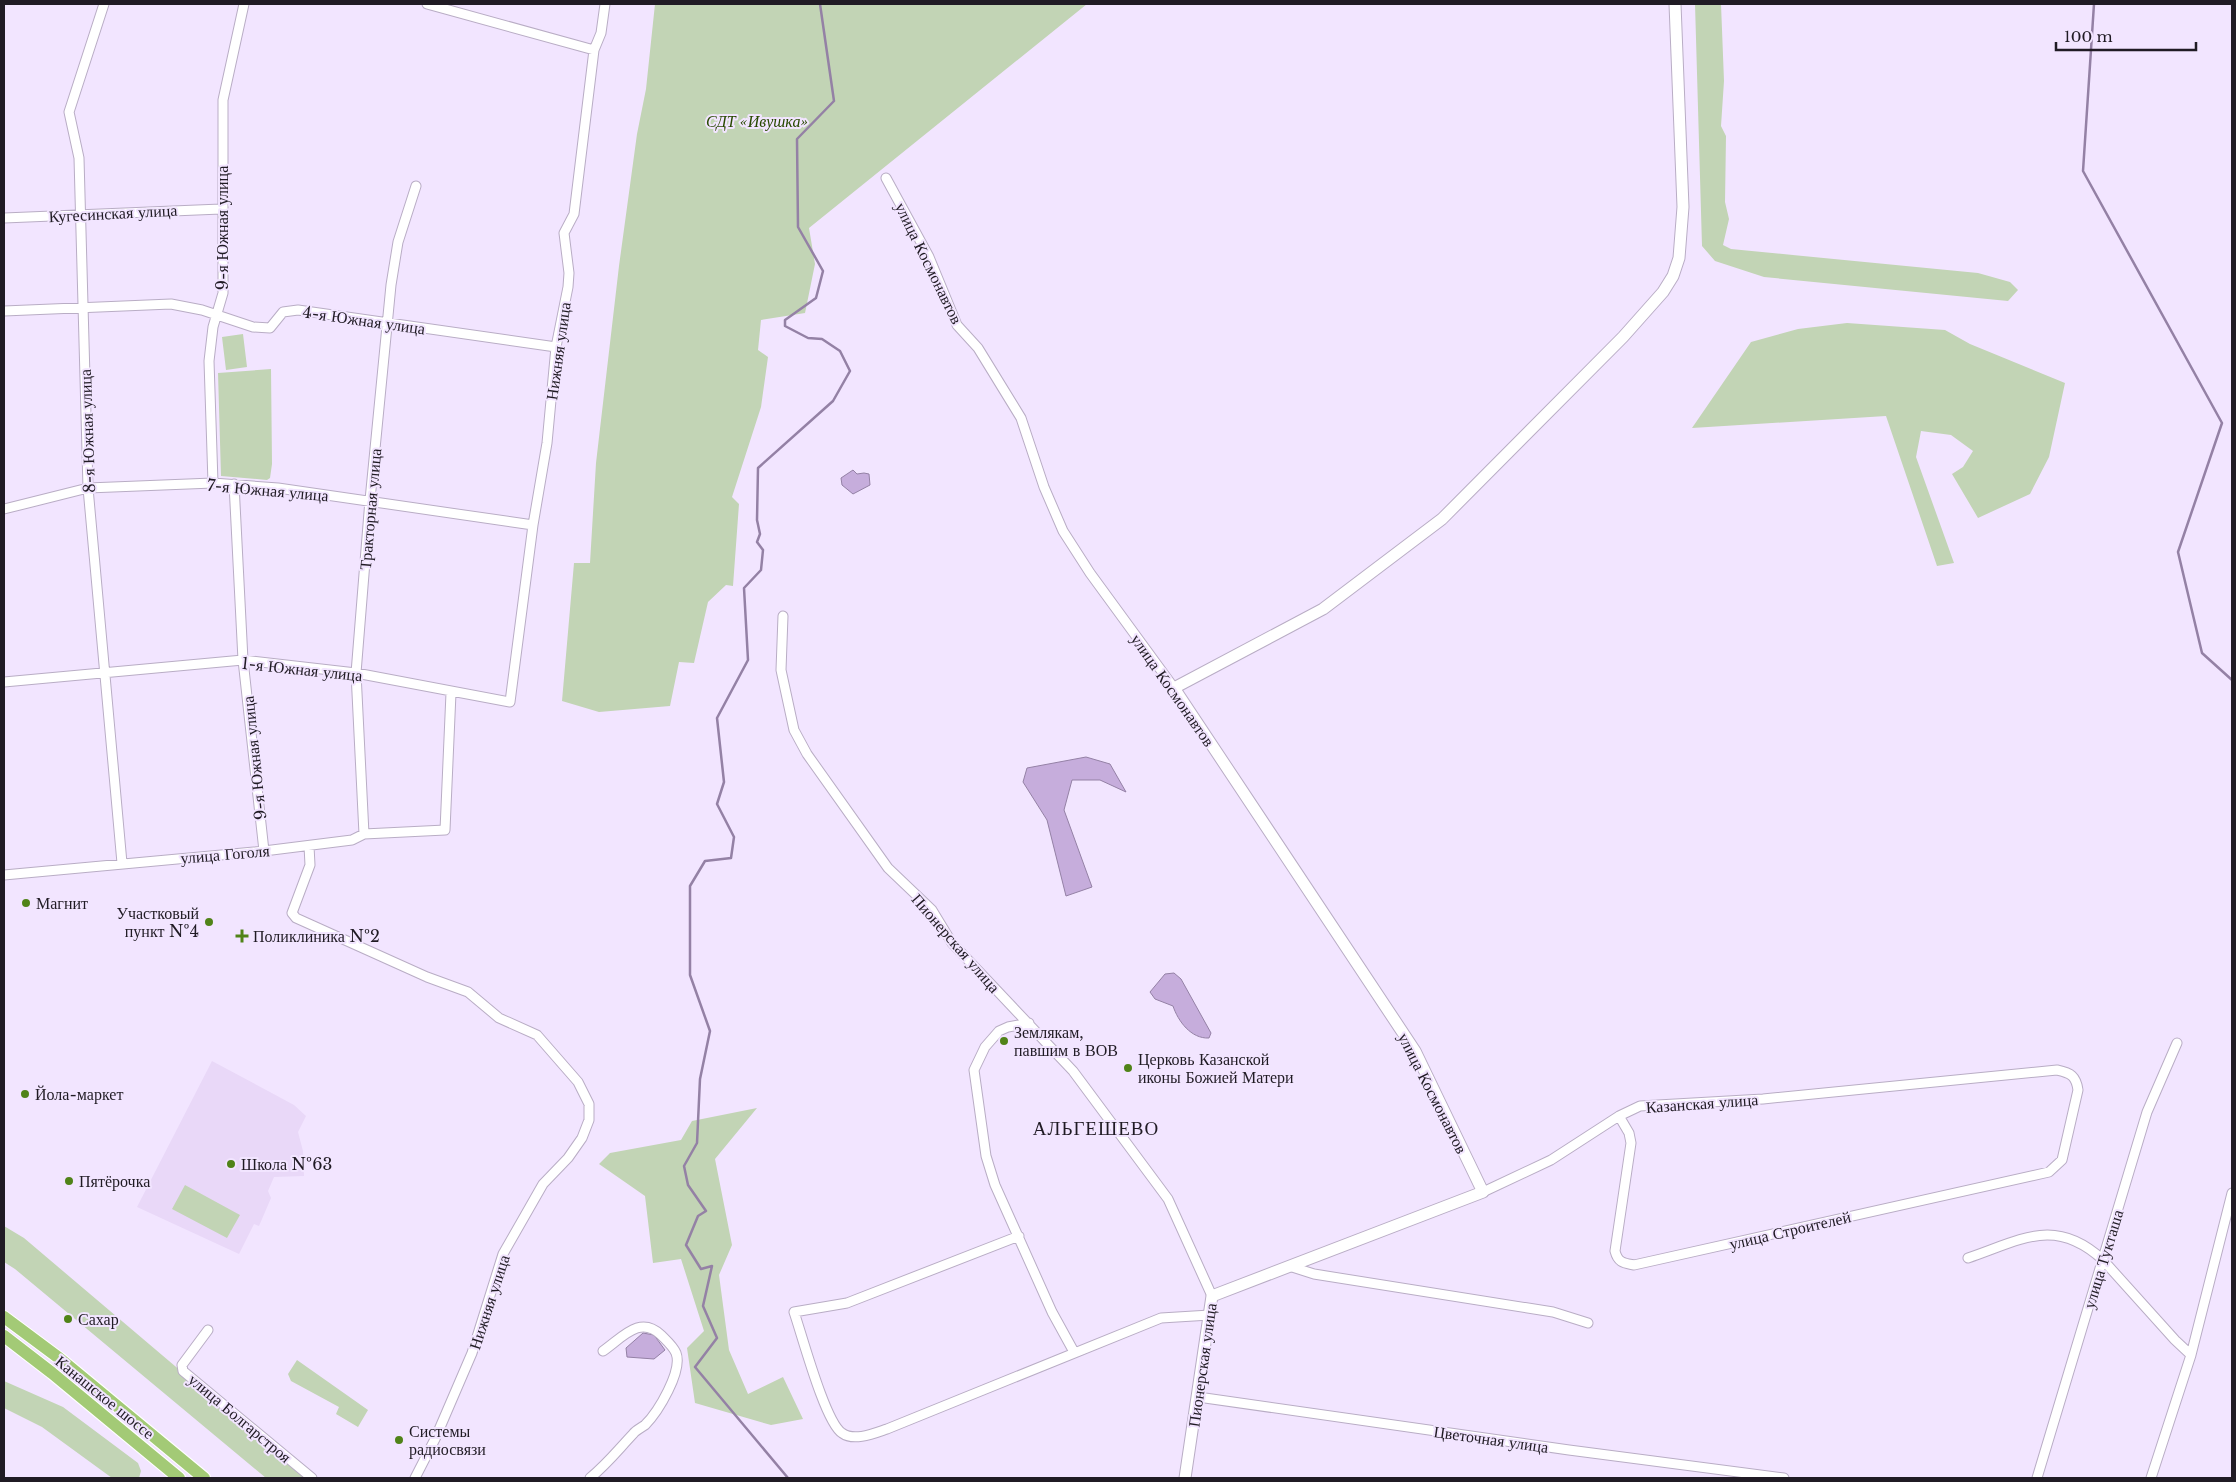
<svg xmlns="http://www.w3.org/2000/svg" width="2236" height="1482" font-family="'Libre Baskerville',serif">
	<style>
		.built { fill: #e9d8f8 }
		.green { fill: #c2d4b5 }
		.water { fill: #c6addc; stroke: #9481a5 }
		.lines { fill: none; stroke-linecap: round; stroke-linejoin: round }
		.stream { stroke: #9481a5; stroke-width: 2.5 }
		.street-casing { stroke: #b9adc5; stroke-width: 11 }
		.secondary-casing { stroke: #b9adc5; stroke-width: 13 }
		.primary-casing { stroke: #fff; stroke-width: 14 }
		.street { stroke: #fff; stroke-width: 9 }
		.secondary { stroke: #fff; stroke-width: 11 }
		.primary { stroke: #a3ca76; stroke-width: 12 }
		.poi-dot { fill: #508318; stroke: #f2e5ff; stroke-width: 2 }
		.labels { text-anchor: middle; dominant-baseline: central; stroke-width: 4; stroke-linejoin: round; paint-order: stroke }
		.park-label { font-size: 16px; font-style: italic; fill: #284900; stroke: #f2e5ff }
		.street-label { font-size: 16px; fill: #201b24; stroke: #f2e5ff }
		.poi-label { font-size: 16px; fill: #201b24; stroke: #f2e5ff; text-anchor: start }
		.quarter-label { font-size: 19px; letter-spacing: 1px; fill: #201b24; stroke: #f2e5ff }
	</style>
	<rect width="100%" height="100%" fill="#f2e5ff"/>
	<!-- built -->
	<path class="built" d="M212,1061L294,1105L306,1116L298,1132L303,1151L304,1176L274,1177L268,1191L271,1198L259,1226L254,1224L239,1254L137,1207Z"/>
	<!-- green -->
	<path class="green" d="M655,4H1087L809,228L815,264L805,313L761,320L758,350L768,357L761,407L732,497L739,504L733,586L726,585L708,602L694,663L679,662L670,706L599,712L562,701L574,563H590L596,463L619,266L637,134L646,89Z
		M1695,4H1721L1724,81L1721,126L1726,136L1725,202L1729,219L1723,245L1731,249L1978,273L2010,282L2018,290L2008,301L1764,277L1715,261L1702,246Z
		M1847,323L1945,330L1970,344L2065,383L2049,457L2030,494L1978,518L1952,474L1963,467L1973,451L1951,435L1921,431L1916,457L1954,563L1937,566L1886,416L1692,428L1751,342L1798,329Z
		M243,334L247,367L226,370L222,337Z
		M271,369L272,464L270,478L267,480L221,476L218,373Z
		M757,1108L715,1159L732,1245L719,1275L729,1350L748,1394L783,1377L803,1419L771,1425L695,1403L687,1348L704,1331L681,1259L653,1263L645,1196L599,1164L610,1153L681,1140L692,1121Z
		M185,1185L240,1215L227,1238L172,1209Z
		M4,1226L24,1238L307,1478H266L15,1269L4,1262Z
		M297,1360L368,1410L358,1427L336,1414L339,1407L291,1381L288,1374Z
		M4,1381L63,1407L138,1463L141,1471L139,1478H112L42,1427L4,1408Z"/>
	<!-- water -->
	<path class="water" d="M853,470L857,474L864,473L869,474L870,485L853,494L842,485L841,478Z
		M1086,757L1110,764L1126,792L1100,780H1072L1064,810L1092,887L1066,896L1047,820L1023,782L1027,768Z
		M1174,973L1181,979L1211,1033L1209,1038C1191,1039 1178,1021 1173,1006L1155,999L1150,992L1165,974Z
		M643,1333L654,1335L665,1350L654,1359L627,1357L626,1348Z"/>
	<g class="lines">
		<!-- stream -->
		<path class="stream" d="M2094,4L2083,171L2222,423L2178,552L2202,653L2232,680
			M788,1478L695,1367L717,1338L703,1306L712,1266L701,1269L686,1245L698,1216L706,1211L688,1185L684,1166L697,1143L700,1079L710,1031L690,975V886L705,861L731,858L734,837L717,804L724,782L717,718L748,660L744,588L761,570L763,550L757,542L760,534L757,520L758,468L833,401L850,371L840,351L822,339L808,338L785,326V320L816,298L823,271L798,227L797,139L834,101L820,4"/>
		<defs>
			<path id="street" d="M104,4L69,112L79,158L88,488L122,863
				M427,4L594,50
				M886,178L929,257L957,325L978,348L1021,418L1044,487L1063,531L1090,573L1174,688
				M4,218L221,209
				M4,311L171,304L202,310L253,327L270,328L283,312L298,310L556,347
				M213,483L209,361L213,327L223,293V100L244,4
				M234,484L243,660L264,851
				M4,509L88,488L213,483L278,488L533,525
				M783,616L781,670L794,730L807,754L888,868L932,910L952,943L1073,1071L1168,1199L1212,1296
				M4,682L243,660L356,673L510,702L533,525L547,443L556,347L568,287L569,273L564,233L574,214L594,50L601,33L605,4
				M364,834L356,673L370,500L391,285L398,242L416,186
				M309,846L310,865L292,913L296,918L427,977L468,992L499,1018L537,1035L578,1082L589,1104V1120L582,1138L568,1158L543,1184L503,1254L472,1353L435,1439L415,1478
				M4,875L264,851L352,840L364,834L445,830L451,693
				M1029,1023L1008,1027L999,1031L985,1047L974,1070L986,1156L995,1185L1052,1312L1074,1352
				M1483,1192L1551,1160L1619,1116L1640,1106L1763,1099L2057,1070C2071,1073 2076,1076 2078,1090L2062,1160L2049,1172L1634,1265C1624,1263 1618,1263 1615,1251L1631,1143L1629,1133L1619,1116
				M1019,1236L847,1303L794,1312C802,1335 825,1422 842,1433C854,1442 875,1433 887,1429L1161,1318L1210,1315
				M1968,1258C2021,1240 2055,1216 2103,1260L2175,1340L2191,1355
				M1289,1266L1314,1274L1553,1312L1588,1323
				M208,1330L182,1365L183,1371L312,1478
				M1198,1397L1569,1450L1784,1478
				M590,1478C608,1463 617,1451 633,1434C636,1430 641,1428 645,1425C658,1412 683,1371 676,1353C673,1346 667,1341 661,1335C640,1315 623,1337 603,1351
				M2037,1478L2147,1112L2177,1043
				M2151,1478L2191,1355L2232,1193"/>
			<path id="secondary" d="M1185,1478L1212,1296L1483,1192L1415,1051L1174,688L1323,609L1442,519L1623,337L1663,292L1673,276L1679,258L1683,207L1675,4"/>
			<path id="primary" d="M4,1317L59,1358L204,1478
				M4,1336L52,1373L179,1478"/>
		</defs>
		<!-- street casing -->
		<use href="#street" class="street-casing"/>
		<!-- secondary casing -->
		<use href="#secondary" class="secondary-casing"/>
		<!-- primary casing -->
		<use href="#primary" class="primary-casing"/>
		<!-- street -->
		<use href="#street" class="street"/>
		<!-- secondary -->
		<use href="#secondary" class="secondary"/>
		<!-- primary -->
		<use href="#primary" class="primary"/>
	</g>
	<!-- markers -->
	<g class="poi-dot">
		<circle cx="26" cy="903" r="5"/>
		<circle cx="209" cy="922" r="5"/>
		<path d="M239.5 928.5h5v5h5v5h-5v5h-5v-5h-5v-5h5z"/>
		<circle cx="1004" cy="1041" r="5"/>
		<circle cx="1128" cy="1068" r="5"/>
		<circle cx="25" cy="1094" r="5"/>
		<circle cx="231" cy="1164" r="5"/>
		<circle cx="69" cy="1181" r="5"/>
		<circle cx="68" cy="1319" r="5"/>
		<circle cx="399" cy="1440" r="5"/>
	</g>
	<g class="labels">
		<!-- park labels -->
		<g class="park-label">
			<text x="757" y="121">СДТ «Ивушка»</text>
		</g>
		<!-- street labels -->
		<g class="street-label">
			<text transform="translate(113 213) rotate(-3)">Кугесинская улица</text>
			<text transform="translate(222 228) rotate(-90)">9-я Южная улица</text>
			<text transform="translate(929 263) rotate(64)">улица Космонавтов</text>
			<text transform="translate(364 320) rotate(8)">4-я Южная улица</text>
			<text transform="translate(558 351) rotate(-82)">Нижняя улица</text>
			<text transform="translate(87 431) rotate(-92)">8-я Южная улица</text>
			<text transform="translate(268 490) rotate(5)">7-я Южная улица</text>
			<text transform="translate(370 509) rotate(-85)">Тракторная улица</text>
			<text transform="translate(302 669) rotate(6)">1-я Южная улица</text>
			<text transform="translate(1173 690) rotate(55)">улица Космонавтов</text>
			<text transform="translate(254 758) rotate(-96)">9-я Южная улица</text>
			<text transform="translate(225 854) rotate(-5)">улица Гоголя</text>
			<text transform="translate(956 943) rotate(49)">Пионерская улица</text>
			<text transform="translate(1433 1093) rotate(63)">улица Космонавтов</text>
			<text transform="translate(1702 1103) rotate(-4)">Казанская улица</text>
			<text transform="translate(1790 1230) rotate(-13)">улица Строителей</text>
			<text transform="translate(2103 1259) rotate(-73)">улица Тукташа</text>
			<text transform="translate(489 1302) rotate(-72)">Нижняя улица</text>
			<text transform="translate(1202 1365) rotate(-82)">Пионерская улица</text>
			<text transform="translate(105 1397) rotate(39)">Канашское шоссе</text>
			<text transform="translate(240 1418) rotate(40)">улица Болгарстроя</text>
			<text transform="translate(1491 1439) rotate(8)">Цветочная улица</text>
		</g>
		<!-- poi labels -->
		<g class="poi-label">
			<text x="36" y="903">Магнит</text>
			<text x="199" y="913" text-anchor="end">Участковый<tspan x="199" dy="18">пункт №4</tspan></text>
			<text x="253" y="936">Поликлиника №2</text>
			<text x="1014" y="1032">Землякам,<tspan x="1014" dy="18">павшим в ВОВ</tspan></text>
			<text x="1138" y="1059">Церковь Казанской<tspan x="1138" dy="18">иконы Божией Матери</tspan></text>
			<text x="35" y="1094">Йола-маркет</text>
			<text x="241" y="1164">Школа №63</text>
			<text x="79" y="1181">Пятёрочка</text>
			<text x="78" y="1319">Сахар</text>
			<text x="409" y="1431">Системы<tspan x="409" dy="18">радиосвязи</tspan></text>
		</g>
		<!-- quarter labels -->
		<g class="quarter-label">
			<text x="1096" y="1128">АЛЬГЕШЕВО</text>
		</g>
	</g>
	<!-- border -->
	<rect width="2236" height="1482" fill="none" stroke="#201b24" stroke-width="10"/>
	<!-- scale -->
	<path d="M2056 42v8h140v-8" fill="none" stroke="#201b24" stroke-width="2.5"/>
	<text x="2064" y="42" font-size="15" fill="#201b24" stroke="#f2e5ff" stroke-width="4" paint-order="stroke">100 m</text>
</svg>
